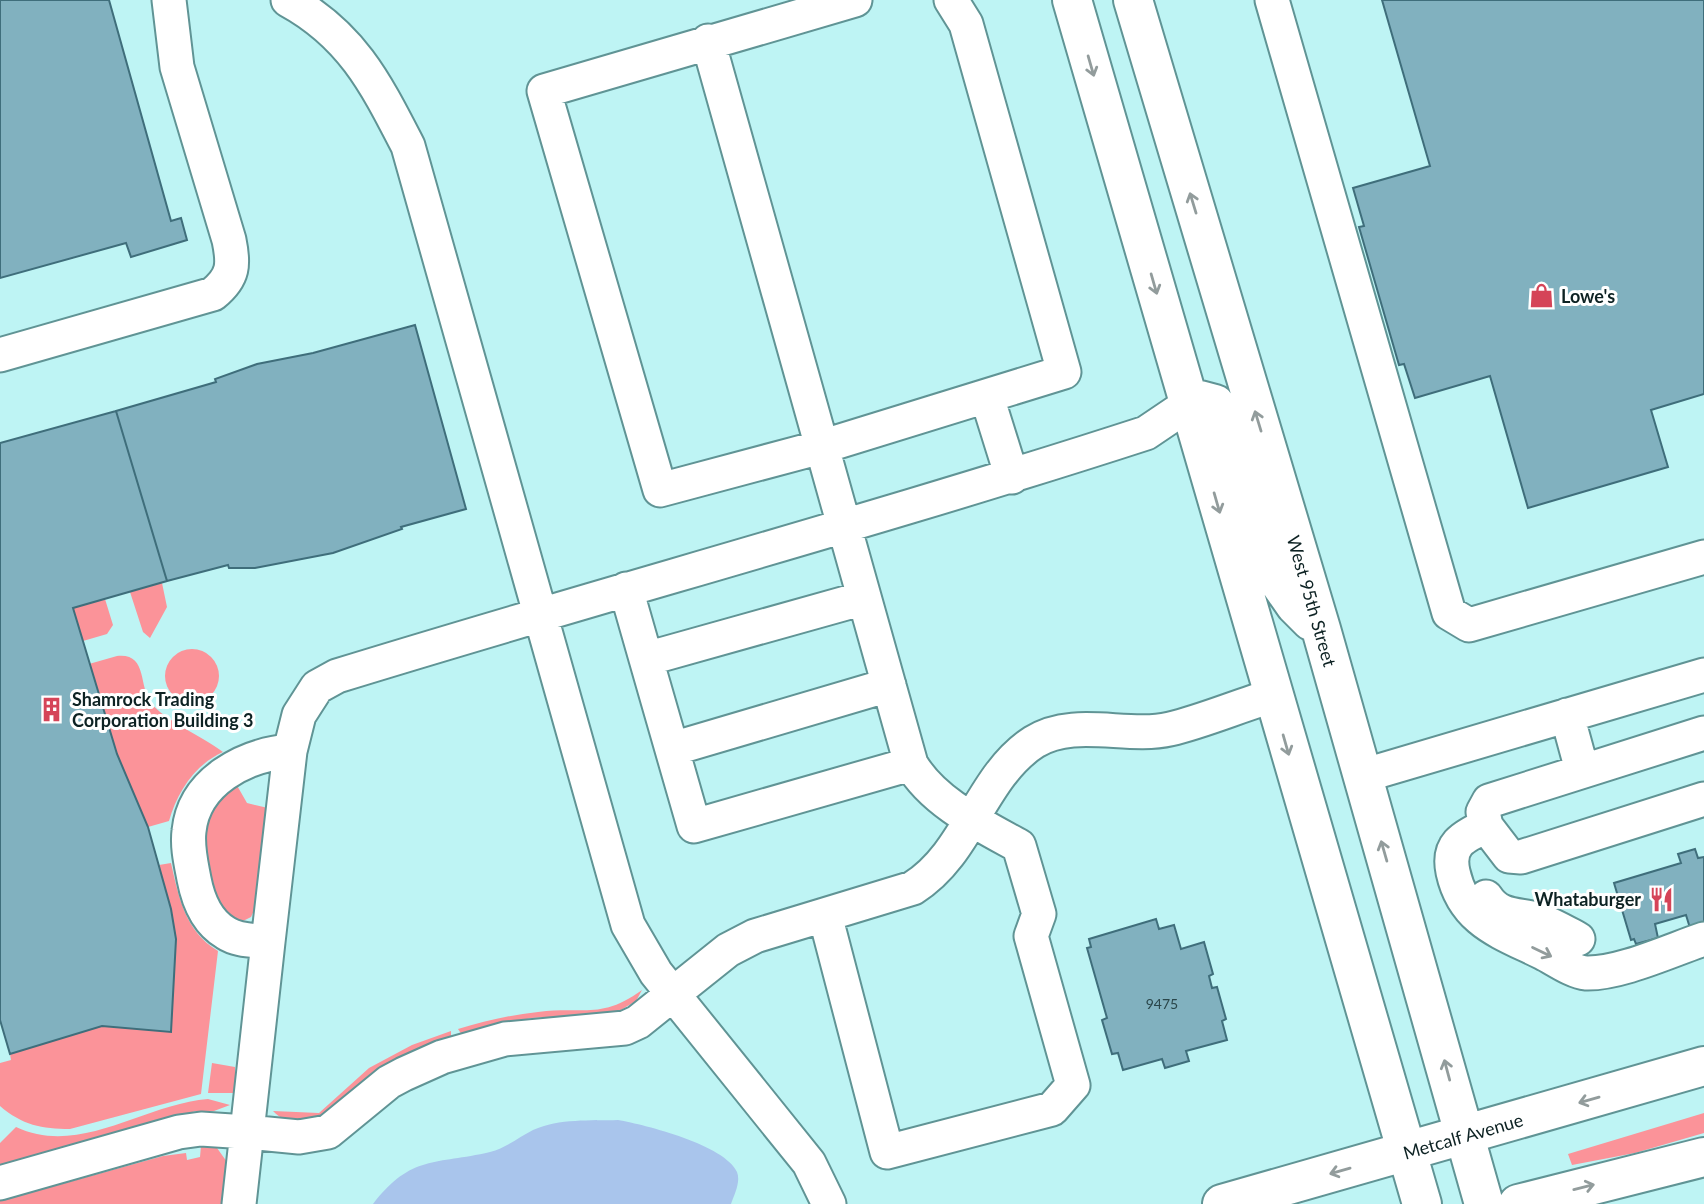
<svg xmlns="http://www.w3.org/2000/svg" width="1704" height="1204" font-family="Lato,sans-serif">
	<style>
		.green { fill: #fb9399 }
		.water { fill: #a9c5ec }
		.building { fill: #81b1bf; stroke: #3f6e7b; stroke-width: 2 }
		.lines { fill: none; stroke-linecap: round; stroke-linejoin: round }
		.minor-casing { stroke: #609495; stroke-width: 37 }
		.major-casing { stroke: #609495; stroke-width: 42 }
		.minor { stroke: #fff; stroke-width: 33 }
		.major { stroke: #fff; stroke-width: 38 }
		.oneway { stroke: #929c9c }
		.labels { text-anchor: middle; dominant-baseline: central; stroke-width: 6; stroke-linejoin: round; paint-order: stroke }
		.number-label { font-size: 14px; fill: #2a464a }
		.poi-label { font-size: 18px; font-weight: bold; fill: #0d2223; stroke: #fff; text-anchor: start }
		.street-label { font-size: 18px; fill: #0d2223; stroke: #fff }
	</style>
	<rect width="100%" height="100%" fill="#bef4f4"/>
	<!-- green -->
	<path class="green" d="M162,583L167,607L150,638L143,632L130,592Z
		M105,599L113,625L107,634L83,641L73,608Z
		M165 676a27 27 0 1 1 54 0a27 27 0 1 1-54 0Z
		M117,656C148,653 138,685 151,703C164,720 202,736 223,752C194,765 177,793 169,821L148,827L117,754L89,664Z
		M235,782L247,803L268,808L257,904L251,917L239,923L221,914L201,848L207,810Z
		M171,863C179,898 185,931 218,951L201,1094L70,1129C42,1129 22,1125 0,1106V1063L11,1060L10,1054L102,1026L171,997L176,939L159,865Z
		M642,990L636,1001L614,1014L531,1018L462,1035L458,1029C484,1021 510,1015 538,1012C583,1006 601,1020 642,990Z
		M451,1031V1038C430,1047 406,1054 386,1065C357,1082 308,1148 273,1111L319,1113L369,1068L412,1045Z
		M212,1063L235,1067V1093H208Z
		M208,1099L230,1105L214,1111H196L0,1166V1143L16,1127C80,1157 144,1104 208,1099Z
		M1704,1113V1133L1635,1153L1572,1165L1568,1154Z
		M201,1146L217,1148L227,1162L222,1204H0V1201L163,1156L186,1153L187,1160L200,1157Z"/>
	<!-- water -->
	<path class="water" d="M618,1120C646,1125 725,1145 737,1172C741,1182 734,1195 731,1204H373C412,1154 435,1165 490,1152C506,1148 519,1137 533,1130C560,1118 590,1121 618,1120Z"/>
	<!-- building -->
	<path class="building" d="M0,0H109L171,221L181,218L187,240L131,257L126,243L0,278Z
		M1382,0H1704V394L1651,410L1668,467L1528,508L1490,376L1415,398L1404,364L1399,365L1359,227L1364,226L1353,188L1430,166Z
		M415,325L466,509L401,527L402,529L333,553L255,568H229L228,565L167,581L116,411L216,382L215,379L257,364L313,353Z
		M116,411L167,581L73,608L117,754L148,827L171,909L176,939L171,1032L102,1026L10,1054L0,1020V443Z
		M1695,849L1698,858L1704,857V924L1690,928L1686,915L1655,924L1658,938L1636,944L1634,939L1631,940L1614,883L1681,863L1678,854Z
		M1156,919L1159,929L1174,925L1181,949L1204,942L1213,974L1209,976L1212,988L1217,987L1226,1019L1222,1021L1227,1040L1186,1051L1189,1061L1165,1068L1162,1059L1123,1070L1118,1053L1112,1054L1102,1020L1107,1018L1087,948L1091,947L1089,939Z"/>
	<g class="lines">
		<defs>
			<path id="minor" d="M288,0C352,35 376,84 408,146L628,925L656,973L809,1163L829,1204
				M855,0L544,91L660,490L821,447L1064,372L966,24L951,0
				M1272,0L1449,613L1469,625L1704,557
				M708,41L911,764C933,802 981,825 1019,846L1039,914L1031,936L1073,1085L1052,1109L887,1152L825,915
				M0,355L213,294C234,277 234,264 229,240L177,67L169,0
				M987,397L1012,477
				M626,589L646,659
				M864,598L646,659L694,826L911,764
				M1567,715L1582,770
				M1704,733L1489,801L1483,812L1486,826L1509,856L1521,857L1704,799
				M672,749L889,685
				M290,751C245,755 194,781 189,831C187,847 191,863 194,879C198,900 207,922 226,933C238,941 254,940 268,942L247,1132L299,1137L328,1132L389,1082L404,1074L442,1057L505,1039L625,1028L638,1022L728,950L755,936L913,888C969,853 980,777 1034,742C1074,717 1127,739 1170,729C1204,721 1238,706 1272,696
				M1362,776L1704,675
				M1486,826C1463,837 1447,844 1453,872C1464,922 1501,932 1543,953C1555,959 1573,972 1586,973C1620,974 1671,950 1704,939
				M1486,897C1499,917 1516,914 1536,919C1550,923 1565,932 1578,939
				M268,942L290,751L299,715L317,687L337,676C606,593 878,520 1146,433L1189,404
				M0,1183L179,1132L201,1129L247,1132L239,1204"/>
			<path id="major" d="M1072,0L1422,1204
				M1133,0L1321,629L1484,1204
				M1189,404L1200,400L1215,404L1272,572L1295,605L1311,621
				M1222,1204L1704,1066
				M1518,1204L1704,1157"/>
		</defs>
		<!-- minor casing -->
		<use href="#minor" class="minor-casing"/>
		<!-- major casing -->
		<use href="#major" class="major-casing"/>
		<!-- minor -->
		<use href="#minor" class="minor"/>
		<!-- major -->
		<use href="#major" class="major"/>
	</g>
	<!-- one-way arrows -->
	<defs><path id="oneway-shaft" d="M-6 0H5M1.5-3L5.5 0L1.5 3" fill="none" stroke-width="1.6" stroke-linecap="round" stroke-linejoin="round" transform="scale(1.75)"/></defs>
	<g class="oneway">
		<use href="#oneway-shaft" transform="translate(1091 66) rotate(74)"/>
		<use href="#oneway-shaft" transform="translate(1193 203) rotate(-107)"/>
		<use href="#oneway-shaft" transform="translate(1154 284) rotate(74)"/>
		<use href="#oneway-shaft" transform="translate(1258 421) rotate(-107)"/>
		<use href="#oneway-shaft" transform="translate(1217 503) rotate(74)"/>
		<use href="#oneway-shaft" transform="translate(1286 745) rotate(74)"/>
		<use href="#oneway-shaft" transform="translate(1384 851) rotate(-106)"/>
		<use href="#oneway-shaft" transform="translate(1542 952) rotate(26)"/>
		<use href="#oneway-shaft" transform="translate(1447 1070) rotate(-105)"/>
		<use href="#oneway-shaft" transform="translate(1589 1100) rotate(164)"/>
		<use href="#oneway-shaft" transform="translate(1340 1171) rotate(164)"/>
		<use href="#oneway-shaft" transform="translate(1584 1187) rotate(-14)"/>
	</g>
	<!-- icons -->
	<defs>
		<symbol id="shop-bare" viewBox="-9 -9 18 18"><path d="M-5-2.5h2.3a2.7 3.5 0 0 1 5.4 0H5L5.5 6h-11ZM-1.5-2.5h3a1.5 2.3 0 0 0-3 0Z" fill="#d54458" stroke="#fff" stroke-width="2.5" paint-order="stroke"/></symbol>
		<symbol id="building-bare" viewBox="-9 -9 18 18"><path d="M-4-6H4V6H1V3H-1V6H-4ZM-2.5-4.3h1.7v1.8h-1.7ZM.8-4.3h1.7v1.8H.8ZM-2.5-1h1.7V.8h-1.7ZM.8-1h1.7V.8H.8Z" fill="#d54458" stroke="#fff" stroke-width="2.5" paint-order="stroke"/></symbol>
		<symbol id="restaurant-bare" viewBox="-9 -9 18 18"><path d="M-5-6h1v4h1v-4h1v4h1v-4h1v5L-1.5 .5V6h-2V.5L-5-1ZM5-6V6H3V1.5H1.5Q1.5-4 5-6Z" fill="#d54458" stroke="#fff" stroke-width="2.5" paint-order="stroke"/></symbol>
	</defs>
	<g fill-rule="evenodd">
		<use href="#shop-bare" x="1524" y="278" width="35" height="35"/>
		<use href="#building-bare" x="34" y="692" width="35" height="35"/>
		<use href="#restaurant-bare" x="1644" y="882" width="35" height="35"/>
	</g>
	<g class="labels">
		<!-- number labels -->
		<g class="number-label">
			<text x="1162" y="1003">9475</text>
		</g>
		<!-- poi labels -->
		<g class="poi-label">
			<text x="1561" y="296">Lowe's</text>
			<text x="72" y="699">Shamrock Trading<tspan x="72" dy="21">Corporation Building 3</tspan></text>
			<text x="1641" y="899" text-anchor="end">Whataburger</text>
		</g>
		<!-- street labels -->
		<g class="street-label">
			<text transform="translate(1312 601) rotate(74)">West 95th Street</text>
			<text transform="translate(1463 1136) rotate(-16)">Metcalf Avenue</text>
		</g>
	</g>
</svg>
